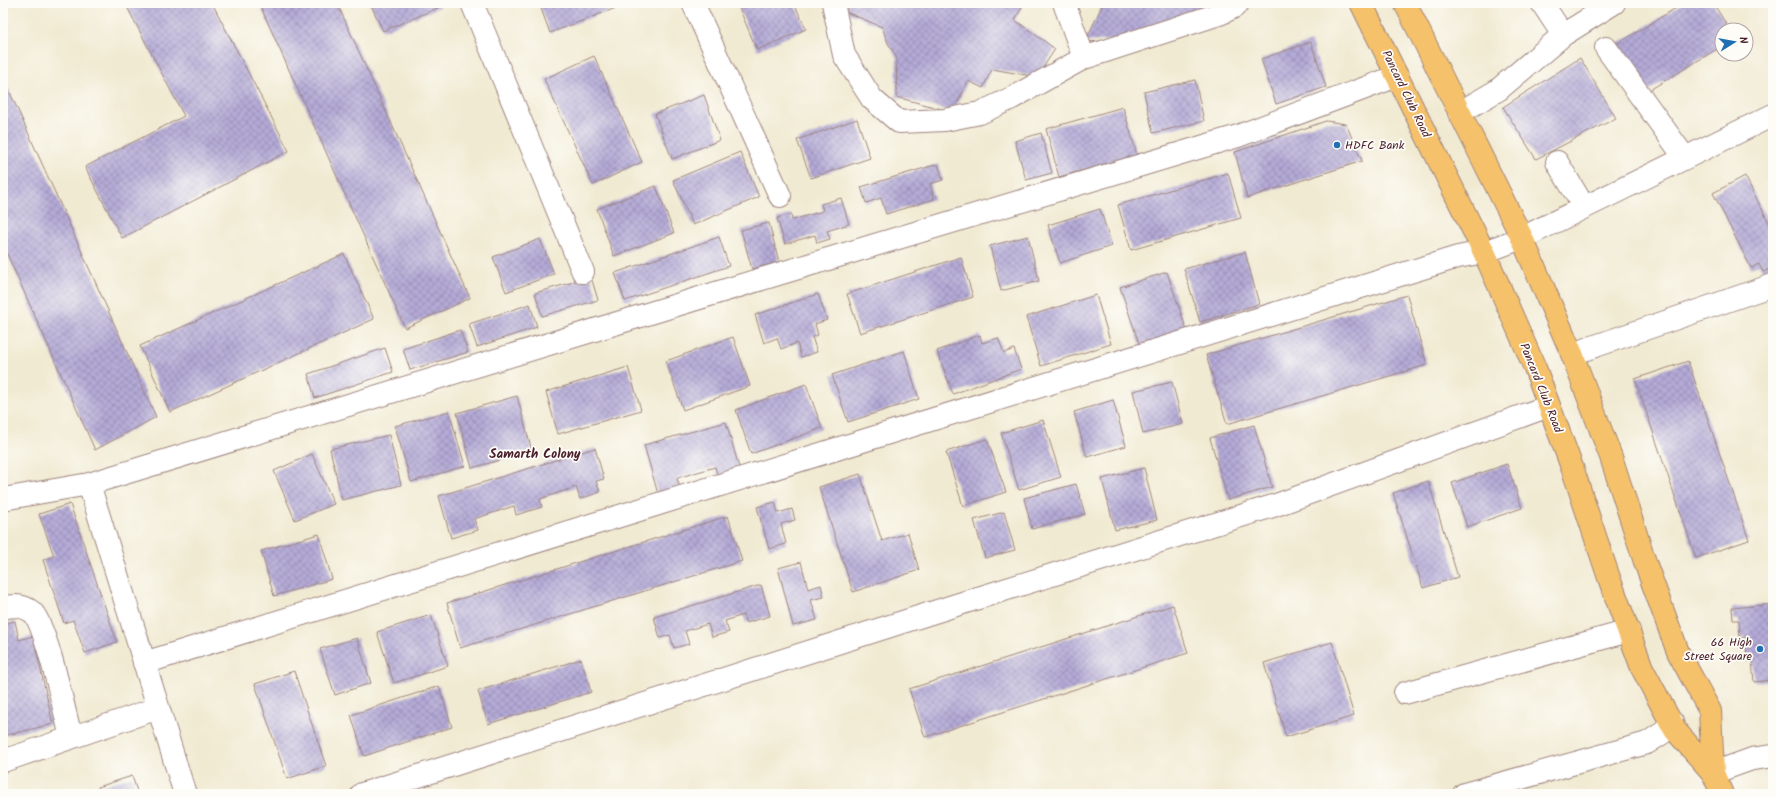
<svg xmlns="http://www.w3.org/2000/svg" width="1776" height="797" font-family="Kalam,sans-serif">
	<style>
		.building { fill: url(#building-cross-hatch) }
		.lines { fill: none; stroke-linecap: round; stroke-linejoin: round }
		.minor-casing { stroke: #9e847e; stroke-width: 24 }
		.major-casing { stroke: #9e847e; stroke-width: 24 }
		.minor { stroke: #fff; stroke-width: 22 }
		.major { stroke: #f5c16b; stroke-width: 22 }
		.poi-dot { fill: #1f6fb2; stroke: #fdfcf7; stroke-width: 1.5 }
		.labels { text-anchor: middle; dominant-baseline: central; stroke-width: 3.5; stroke-linejoin: round; paint-order: stroke }
		.street-label { font-size: 12px; fill: #4a1f2b; stroke: #fdfcf7 }
		.poi-label { font-size: 12px; fill: #4a1f2b; stroke: #fdfcf7; text-anchor: start }
		.neighbourhood-label { font-size: 13px; font-weight: bold; fill: #4a1f2b; stroke: #fdfcf7 }
	</style>
	<defs>
		<pattern id="building-cross-hatch" width="8" height="8" patternUnits="userSpaceOnUse"><rect width="8" height="8" fill="#b4aad7"/><path d="M0 0l8 8M0 8l8-8" fill="none" stroke="#948aaf"/></pattern>
	</defs>
	<rect width="100%" height="100%" fill="#fdfcf7"/>
	<filter id="ink" filterUnits="userSpaceOnUse"><feTurbulence type="fractalNoise" baseFrequency=".025" numOctaves="2"/><feDisplacementMap in="SourceGraphic" scale="8" xChannelSelector="R" yChannelSelector="G"/><feConvolveMatrix kernelMatrix="1 2 1 2 8 2 1 2 1" color-interpolation-filters="sRGB"/></filter>
	<filter id="wash" filterUnits="userSpaceOnUse"><feTurbulence type="fractalNoise" baseFrequency=".012" numOctaves="4" result="noise"/><feDisplacementMap in="SourceGraphic" scale="16" xChannelSelector="R" yChannelSelector="G"/><feGaussianBlur stdDeviation="0.9" result="paint"/><feColorMatrix in="noise" values="0 0 0 0 0 0 0 0 0 0 0 0 0 0 0 0 0 1.4 0 .05"/><feComposite in="paint" operator="in"/></filter>
	<g filter="url(#wash)">
		<rect width="100%" height="100%" fill="#f1ead2"/>
		<g id="blocks">
			<!-- building -->
			<path class="building" d="M125,3H212L289,151L122,238L85,167L184,116Z
				M259,3H337L470,298L405,328Z
				M370,3H438L440,7L383,31Z
				M539,3H629L550,33Z
				M737,3H794L806,29L757,50Z
				M849,3H966L977,6L979,3H1024L1015,20L1055,49L1037,77L992,69L983,88L968,81L953,112L896,97L897,58L888,43L882,27L846,12Z
				M1096,3H1214L1210,7L1117,40L1085,42L1102,6Z
				M1684,3H1713L1730,30H1722V46L1643,94L1614,46Z
				M1311,42L1326,87L1276,104L1261,59Z
				M594,56L642,162L593,185L544,79Z
				M1580,58L1616,118L1536,159L1503,107Z
				M3,77L156,417L95,450L3,245Z
				M1195,80L1204,121L1153,133L1144,92Z
				M704,95L720,140L672,159L655,114Z
				M1123,107L1137,155L1059,177L1046,129Z
				M857,119L870,158L811,178L797,140Z
				M1326,121L1346,124L1362,161L1247,198L1235,152Z
				M1041,133L1052,173L1026,180L1015,141Z
				M740,152L759,197L693,225L673,180Z
				M938,164L943,180L930,184L934,199L886,214L881,198L866,203L861,187Z
				M1228,173L1241,218L1131,250L1118,205Z
				M1745,176L1773,231V267L1763,272L1759,264L1751,268L1713,193Z
				M656,186L674,233L614,256L597,209Z
				M841,198L849,224L827,231L830,239L817,243L815,235L785,244L777,218L791,214L792,220L823,211L821,204Z
				M1100,209L1112,246L1060,263L1048,225Z
				M769,223L779,262L752,269L741,230Z
				M1028,236L1039,281L1001,291L990,246Z
				M719,237L729,266L625,301L615,273Z
				M540,239L554,274L506,292L493,257Z
				M1245,252L1259,304L1200,322L1184,269Z
				M344,254L374,319L170,412L140,346Z
				M961,257L973,297L860,333L847,294Z
				M1167,272L1187,331L1140,346L1120,287Z
				M591,277L598,300L542,316L535,293Z
				M818,294L827,320L815,324L818,335L812,337L817,352L801,357L797,343L781,349L777,338L764,343L755,315Z
				M1096,295L1111,344L1041,366L1026,317Z
				M1407,295L1427,365L1227,424L1206,355Z
				M530,304L537,327L477,347L469,324Z
				M460,330L468,352L410,370L403,349Z
				M980,335L982,343L998,338L1004,353L1014,349L1021,369L953,394L937,351Z
				M733,337L750,386L683,410L666,361Z
				M385,348L393,372L315,398L308,374Z
				M904,351L919,399L848,422L832,375Z
				M1688,361L1749,540L1696,558L1635,379Z
				M628,367L641,410L558,434L546,392Z
				M1172,382L1183,424L1143,434L1133,391Z
				M806,384L822,428L751,454L736,410Z
				M517,396L532,451L472,468L457,413Z
				M1113,400L1126,446L1087,457L1074,412Z
				M449,411L465,466L411,482L395,426Z
				M1043,420L1061,477L1019,490L1001,433Z
				M726,422L740,471L718,477L715,467L677,478L680,488L658,494L644,445Z
				M1254,425L1272,487L1228,500L1210,438Z
				M389,435L401,485L342,500L330,449Z
				M987,439L1006,492L963,506L946,452Z
				M595,448L604,479L596,481L600,492L580,499L576,487L540,499L542,507L516,515L514,506L474,519L478,530L451,538L439,496Z
				M312,454L334,504L295,520L274,471Z
				M1507,464L1522,508L1467,527L1452,483Z
				M1144,468L1157,520L1115,530L1102,479Z
				M860,474L882,541L908,533L919,570L853,592L819,487Z
				M1428,481L1458,577L1423,588L1393,493Z
				M1076,484L1085,514L1032,529L1024,498Z
				M775,502L778,513L792,509L795,520L781,524L786,544L769,549L757,507Z
				M70,504L117,642L85,653L73,620L64,623L43,560L54,556L39,514Z
				M1004,512L1015,550L985,558L974,520Z
				M728,516L742,561L460,648L447,603Z
				M319,534L332,579L274,596L261,551Z
				M801,562L808,589L821,585L824,597L811,600L817,620L793,626L778,568Z
				M761,585L770,616L746,623L743,615L725,621L729,632L712,637L708,624L685,631L689,644L674,648L670,635L660,638L654,617Z
				M1773,604V680L1754,682L1752,661H1747L1746,637L1740,638L1739,620H1733L1732,608Z
				M1173,605L1188,653L925,737L909,689Z
				M431,615L448,666L394,683L377,632Z
				M15,621L19,640L33,636L53,724L3,736V624Z
				M357,638L371,683L335,695L320,649Z
				M1332,642L1354,716L1286,737L1264,663Z
				M581,659L591,692L488,724L478,691Z
				M294,671L326,766L287,779L255,684Z
				M439,686L452,727L364,756L351,715Z
				M132,776L138,794H100L98,787Z"/>
		</g>
	</g>
	<g filter="url(#ink)">
		<use href="#blocks" fill-opacity="0" stroke="#9e847e" stroke-width="1"/>
		<g class="lines">
			<defs>
				<path id="minor" d="M472,3L583,272
					M693,3L780,196
					M833,3L844,55L872,99L899,122L945,120L980,113L1012,98L1084,58L1222,13L1234,7L1238,3
					M1064,3L1084,58
					M1542,3L1563,35
					M1606,48L1685,158
					M1459,113L1498,90L1563,35L1614,3
					M1557,162L1584,207
					M1572,354L1773,285
					M89,484L185,794
					M3,499L89,484L785,272L1238,136L1397,76
					M3,608C13,605 23,605 32,612C46,624 65,714 71,737
					M144,663L1458,257L1484,252L1522,238L1773,115
					M1405,693L1629,631
					M3,761L158,708
					M1713,773L1752,759L1773,756
					M362,794L975,599L1276,505L1549,406
					M1464,794L1647,743L1661,734L1672,722"/>
				<path id="major" d="M1361,3L1484,252L1535,368L1573,470L1609,578L1642,668L1675,730L1713,773L1722,794
					M1405,3L1522,238L1572,354L1611,457L1646,565L1678,652L1710,711L1713,773"/>
			</defs>
			<!-- minor casing -->
			<use href="#minor" class="minor-casing"/>
			<!-- major casing -->
			<use href="#major" class="major-casing"/>
			<!-- minor -->
			<use href="#minor" class="minor"/>
			<!-- major -->
			<use href="#major" class="major"/>
		</g>
	</g>
	<!-- markers -->
	<g class="poi-dot">
		<circle cx="1337" cy="145" r="4"/>
		<circle cx="1760" cy="649" r="4"/>
	</g>
	<g class="labels">
		<!-- street labels -->
		<g class="street-label">
			<text transform="translate(1406 94) rotate(64)">Pancard Club Road</text>
			<text transform="translate(1541 388) rotate(68)">Pancard Club Road</text>
		</g>
		<!-- poi labels -->
		<g class="poi-label">
			<text x="1345" y="145">HDFC Bank</text>
			<text x="1752" y="642" text-anchor="end">66 High<tspan x="1752" dy="14">Street Square</tspan></text>
		</g>
		<!-- neighbourhood labels -->
		<g class="neighbourhood-label">
			<text x="535" y="454">Samarth Colony</text>
		</g>
	</g>
	<!-- margin -->
	<rect width="1776" height="797" fill="none" stroke="#fdfcf7" stroke-width="16"/>
	<!-- north arrow -->
	<g transform="translate(1734 42) rotate(79)"><circle r="19" fill="#fdfcf7" stroke="#b5a4a5"/>
	<path d="M0-3L7 15L0 10L-7 15Z" fill="#1f6fb2"/>
	<text y="-6" font-size="11" font-weight="bold" text-anchor="middle" fill="#4a1f2b">N</text>
	</g>
</svg>
